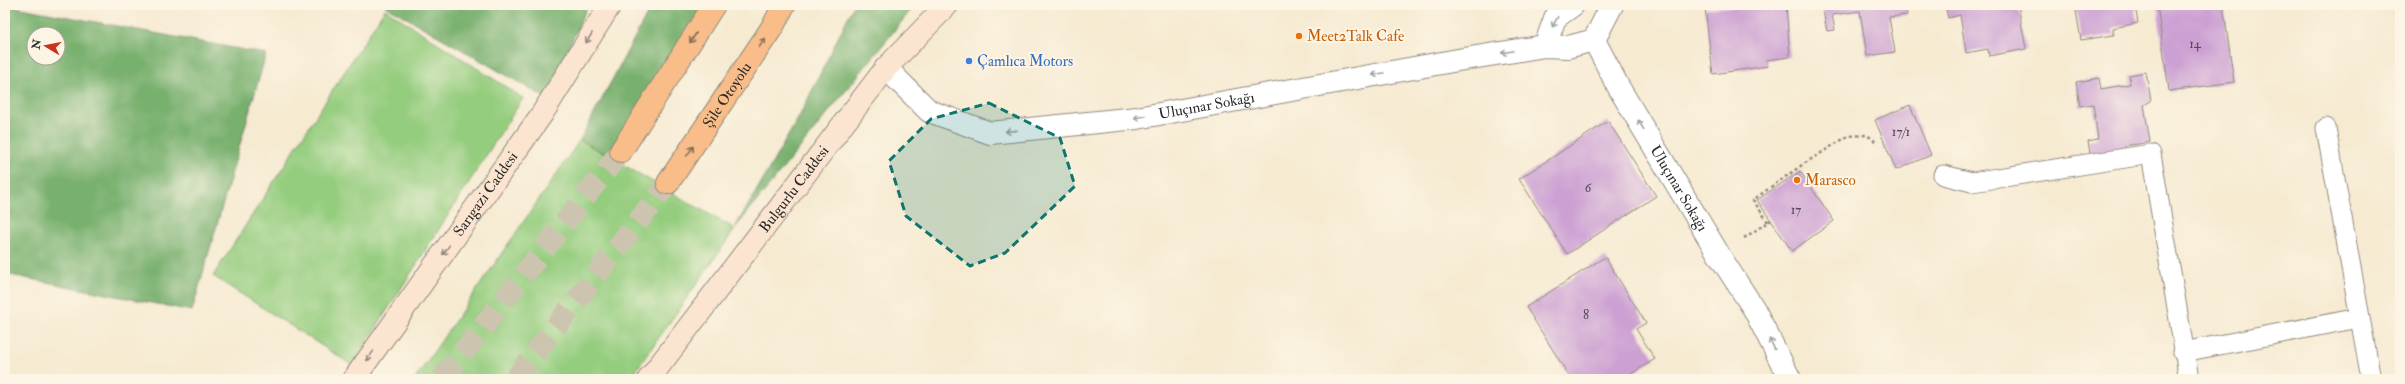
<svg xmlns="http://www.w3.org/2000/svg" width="2405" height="384" font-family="'IM FELL Double Pica',serif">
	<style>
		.green { fill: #95cd7f; stroke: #607c55 }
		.forest { fill: #78b06e; stroke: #526e4c; fill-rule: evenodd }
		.building { fill: #cca0d3 }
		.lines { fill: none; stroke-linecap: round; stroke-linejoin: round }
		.trunk-tunnel { stroke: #cdc4b0; stroke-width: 22; stroke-dasharray: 22 11; stroke-linecap: butt }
		.service-casing { stroke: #908a7e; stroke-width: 21 }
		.minor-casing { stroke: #908a7e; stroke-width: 24 }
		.secondary-casing { stroke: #908a7e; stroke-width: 24 }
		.trunk-casing { stroke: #908a7e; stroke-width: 24 }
		.path { stroke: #908a7e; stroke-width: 2.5; stroke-dasharray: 3 3; stroke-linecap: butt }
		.service { stroke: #fff; stroke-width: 19 }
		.minor { stroke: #fff; stroke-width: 22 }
		.secondary { stroke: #fce5d0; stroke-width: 22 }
		.trunk { stroke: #f8bd89; stroke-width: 22 }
		.oneway { stroke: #a0a0a0 }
		.oneway2 { stroke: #94887e }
		.oneway3 { stroke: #876d55 }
		.marked { fill: #0f766e; fill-opacity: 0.2; stroke: #0f766e; stroke-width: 3; stroke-dasharray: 8 5; stroke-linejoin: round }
		.food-dot { fill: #e8710a; stroke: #fcf5e5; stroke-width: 1.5 }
		.shop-dot { fill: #3f7fe0; stroke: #fcf5e5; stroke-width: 1.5 }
		.labels { text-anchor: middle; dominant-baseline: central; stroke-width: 4; stroke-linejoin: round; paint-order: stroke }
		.number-label { font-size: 13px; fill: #534855 }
		.food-label { font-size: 15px; fill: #c56008; stroke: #fcf5e5; text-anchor: start }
		.shop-label { font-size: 15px; fill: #366cbe; stroke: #fcf5e5; text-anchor: start }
		.street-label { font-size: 15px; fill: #2b2b2b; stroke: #fcf5e5 }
	</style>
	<rect width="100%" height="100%" fill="#fcf5e5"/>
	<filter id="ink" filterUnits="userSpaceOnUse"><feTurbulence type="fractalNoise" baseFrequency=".025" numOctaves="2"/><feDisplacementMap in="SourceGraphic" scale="8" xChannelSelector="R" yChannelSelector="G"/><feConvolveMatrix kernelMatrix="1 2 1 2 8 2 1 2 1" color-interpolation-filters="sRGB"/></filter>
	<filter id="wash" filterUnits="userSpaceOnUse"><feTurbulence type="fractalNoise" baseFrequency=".012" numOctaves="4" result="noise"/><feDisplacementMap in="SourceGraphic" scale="16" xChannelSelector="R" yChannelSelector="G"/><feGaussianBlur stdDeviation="0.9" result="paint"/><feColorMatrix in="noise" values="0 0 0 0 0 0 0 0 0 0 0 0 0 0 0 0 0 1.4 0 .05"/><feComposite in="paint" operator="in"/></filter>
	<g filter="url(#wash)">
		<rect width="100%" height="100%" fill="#f6ead1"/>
		<!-- green -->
		<path class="green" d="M385,9L523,98L352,365L213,276Z
			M580,140L735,229L630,379H415Z"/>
		<!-- forest -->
		<path class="forest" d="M5,5L266,54L192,311L5,274ZM34,34H58V58H34Z
			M384,5H588L546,98Z
			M652,5H714L617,160L580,140Z
			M854,5H915L735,228L800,115Z"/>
		<g id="blocks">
			<!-- building -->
			<path class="building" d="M1734,5H1786L1790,57L1766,60L1768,66L1713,74L1705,8L1734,7Z
				M1822,5H1905L1907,15L1889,17L1895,52L1867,56L1860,11L1832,15L1835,30L1827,31Z
				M1945,5H2018L2026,49L1989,56L1988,49L1966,53L1960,15L1948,18Z
				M2075,5H2135L2138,23L2113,28L2114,35L2081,40Z
				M2157,5H2223L2234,82L2169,91Z
				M2146,72L2151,101L2144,105L2150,142L2125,146L2126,154L2091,160L2088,141L2098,139L2093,104L2080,106L2076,82L2099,78L2101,89L2130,84L2129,75Z
				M1910,105L1931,155L1896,170L1875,120Z
				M1608,121L1656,196L1567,254L1519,179Z
				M1800,171L1834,221L1792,251L1757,200Z
				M1605,257L1646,323L1636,329L1655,359L1623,379H1571L1526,307Z"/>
		</g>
	</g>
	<g filter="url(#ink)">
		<use href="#blocks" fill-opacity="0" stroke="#908a7e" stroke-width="1"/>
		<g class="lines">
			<!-- trunk-tunnel -->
			<path class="trunk-tunnel" d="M442,379L621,151
				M515,379L668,183"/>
			<defs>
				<path id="service" d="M2326,128L2371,379
					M1943,175L1972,182L2151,154L2189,379
					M2183,352L2359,318"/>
				<g id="minor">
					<path id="s1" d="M1594,40L1619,88L1719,255L1754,309L1790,379"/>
					<path d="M1594,40L1612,5"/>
					<path d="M1545,46L1555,18L1573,5"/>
					<path id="s2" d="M886,68L929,111L990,133L1137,118L1458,60L1545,46L1568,47L1594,40"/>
				</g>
				<g id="secondary">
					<path id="s3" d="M354,379L542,114L610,5"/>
					<path id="s4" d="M649,379L886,68L947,5"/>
				</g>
				<g id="trunk">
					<path d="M621,151L714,5"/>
					<path id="s5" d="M668,183L773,26L784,5"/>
				</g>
			</defs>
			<!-- service casing -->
			<use href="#service" class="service-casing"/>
			<!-- minor casing -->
			<use href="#minor" class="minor-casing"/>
			<!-- secondary casing -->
			<use href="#secondary" class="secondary-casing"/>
			<!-- trunk casing -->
			<use href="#trunk" class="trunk-casing"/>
			<!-- path -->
			<path class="path" d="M1768,222L1753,200L1802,165L1848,136L1867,135L1875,141
				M1744,238L1771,220"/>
			<!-- service -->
			<use href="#service" class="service"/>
			<!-- minor -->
			<use href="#minor" class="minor"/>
			<!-- secondary -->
			<use href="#secondary" class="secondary"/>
			<!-- trunk -->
			<use href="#trunk" class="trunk"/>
		</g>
		<!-- one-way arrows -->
		<defs><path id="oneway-shaft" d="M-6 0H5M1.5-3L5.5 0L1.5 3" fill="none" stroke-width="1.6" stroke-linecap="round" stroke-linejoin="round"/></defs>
		<g class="oneway">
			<use href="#oneway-shaft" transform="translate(1555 22) rotate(118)"/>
			<use href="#oneway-shaft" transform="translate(1507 52) rotate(171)"/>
			<use href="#oneway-shaft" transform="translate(1378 74) rotate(170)"/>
			<use href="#oneway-shaft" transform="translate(1140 117) rotate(171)"/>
			<use href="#oneway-shaft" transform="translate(1641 125) rotate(-121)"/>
			<use href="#oneway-shaft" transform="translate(1011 131) rotate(174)"/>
			<use href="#oneway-shaft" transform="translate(1772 344) rotate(-117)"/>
		</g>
		<g class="oneway2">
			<use href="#oneway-shaft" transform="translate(589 38) rotate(122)"/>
			<use href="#oneway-shaft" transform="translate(446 250) rotate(125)"/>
			<use href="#oneway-shaft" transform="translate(370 356) rotate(125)"/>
		</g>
		<g class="oneway3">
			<use href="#oneway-shaft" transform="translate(693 38) rotate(123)"/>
			<use href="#oneway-shaft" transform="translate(762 43) rotate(-56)"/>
			<use href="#oneway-shaft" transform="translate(690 151) rotate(-56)"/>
		</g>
	</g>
	<!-- marked area -->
	<path class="marked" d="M989,103L1060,138L1075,186L1005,253L970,266L906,216L889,161L931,119Z"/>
	<!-- markers -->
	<g class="food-dot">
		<circle cx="1299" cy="36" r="4"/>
		<circle cx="1797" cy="180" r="4"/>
	</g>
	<circle class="shop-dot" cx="969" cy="61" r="4"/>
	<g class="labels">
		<!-- number labels -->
		<g class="number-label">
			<text x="2195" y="44">14</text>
			<text x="1901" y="132">17/1</text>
			<text x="1588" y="188">6</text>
			<text x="1796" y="210">17</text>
			<text x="1586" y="315">8</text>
		</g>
		<!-- food labels -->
		<g class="food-label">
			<text x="1307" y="36">Meet2Talk Cafe</text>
			<text x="1805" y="180">Marasco</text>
		</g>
		<!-- shop labels -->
		<g class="shop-label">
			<text x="977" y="61">Çamlıca Motors</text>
		</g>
		<!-- street labels -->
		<g class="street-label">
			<text stroke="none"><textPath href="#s5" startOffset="106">Şile Otoyolu</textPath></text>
			<text stroke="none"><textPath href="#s2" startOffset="344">Uluçınar Sokağı</textPath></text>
			<text stroke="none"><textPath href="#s1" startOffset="171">Uluçınar Sokağı</textPath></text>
			<text stroke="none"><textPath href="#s4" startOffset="239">Bulgurlu Caddesi</textPath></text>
			<text stroke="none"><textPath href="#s3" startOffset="227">Sarıgazi Caddesi</textPath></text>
		</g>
	</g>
	<!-- margin -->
	<rect width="2405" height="384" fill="none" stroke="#fcf5e5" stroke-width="20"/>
	<!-- north arrow -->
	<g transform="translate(46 46) rotate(280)"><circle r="19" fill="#fcf5e5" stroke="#a8a49b"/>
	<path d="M0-3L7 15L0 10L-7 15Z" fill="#c8321e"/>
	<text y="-6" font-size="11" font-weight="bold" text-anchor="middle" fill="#2b2b2b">N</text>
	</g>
</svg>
